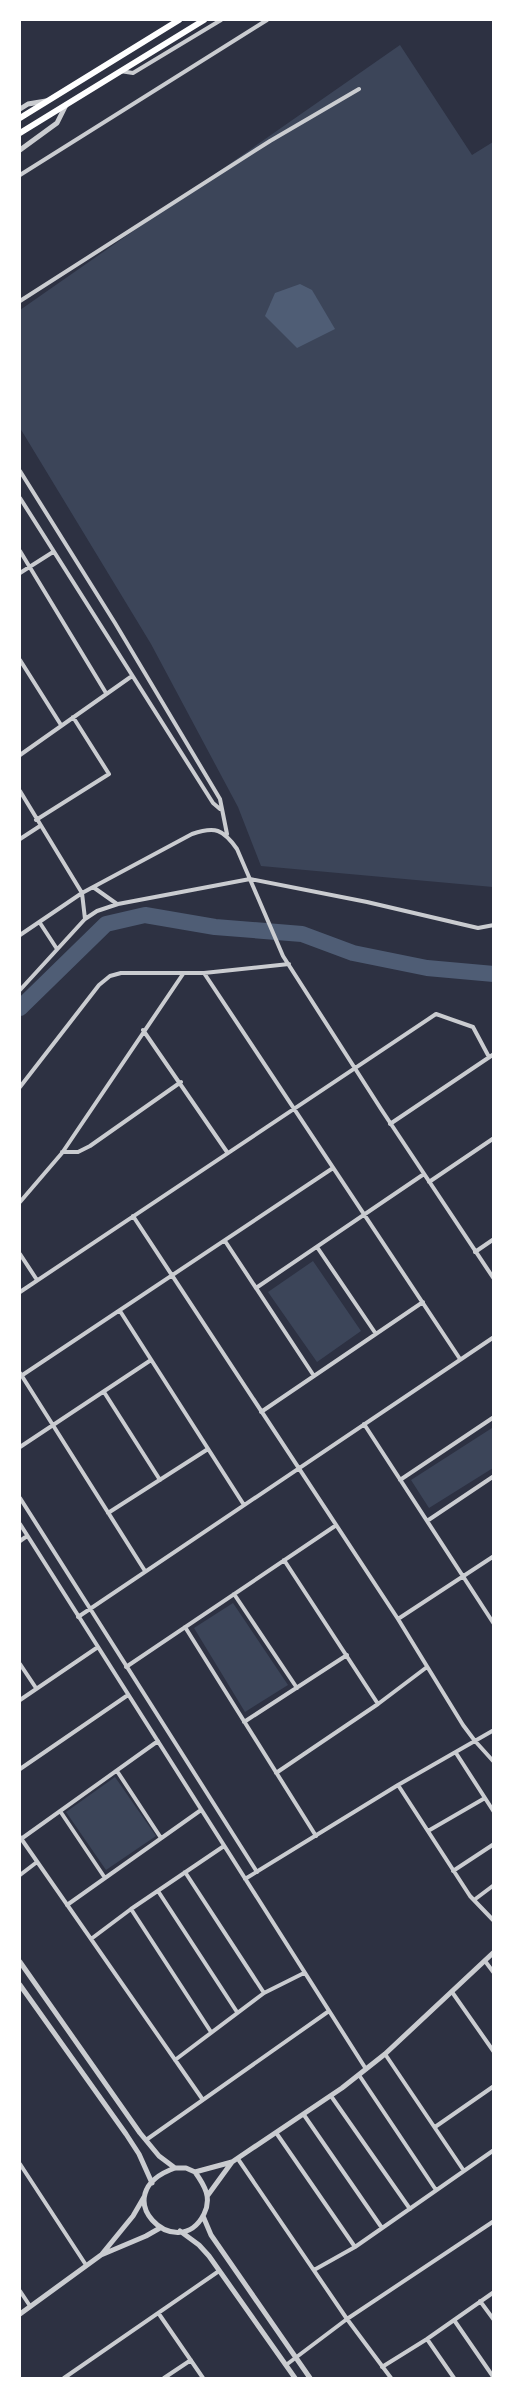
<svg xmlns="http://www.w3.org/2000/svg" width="513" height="2398" font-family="Cabin,sans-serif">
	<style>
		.green { fill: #3c4559 }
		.water { fill: #4f5d75 }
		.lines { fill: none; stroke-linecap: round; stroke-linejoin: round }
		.river { stroke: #4f5d75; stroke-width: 16 }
		.minor { stroke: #caccd0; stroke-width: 4 }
		.tertiary { stroke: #caccd0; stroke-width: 5 }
		.primary { stroke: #fff; stroke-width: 6 }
	</style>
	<rect width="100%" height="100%" fill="#2d3142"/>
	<!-- green -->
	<path class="green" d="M400,45L472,155L493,142V887L261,866L238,807L151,644L20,428V310Z
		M313,1261L361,1331L317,1362L268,1292Z
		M492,1428L493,1468L429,1508L411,1480Z
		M233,1603L288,1685L245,1712L194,1628Z
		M115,1777L156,1836L106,1870L66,1812Z"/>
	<!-- water -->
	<path class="water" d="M300,284L312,290L335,329L297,348L265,316L275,293Z"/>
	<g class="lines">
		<!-- river -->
		<path class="river" d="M20,1008L106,924L145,915L215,927L302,934L353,953L427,968L494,974"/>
		<!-- minor -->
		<path class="minor" d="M120,71L133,73L221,20
			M20,175L267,20
			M20,301L270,141L359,89
			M20,471L115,623L220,799L227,834
			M20,498L213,803L220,809
			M20,551L106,693
			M20,573L53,552
			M20,660L61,725
			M20,755L132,676
			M20,791L82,893L85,919
			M36,820L109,774L73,717
			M20,839L40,826
			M93,887L117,904
			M40,923L57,949
			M20,935L82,893L192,834C215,826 223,829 237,849L283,956L381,1109L494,1279
			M204,973L460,1359
			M20,990L85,919L97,911L118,904L250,879L367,902L478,928L494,925
			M143,1030L227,1152
			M20,1087L99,985L110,976L121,973H204L289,964
			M390,1124L494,1054
			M62,1152H78L90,1146L181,1082
			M429,1182L494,1138
			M20,1202L62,1153L183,974
			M133,1216L398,1619L463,1725L475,1741L494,1762
			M225,1241L314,1376
			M317,1247L376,1334
			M475,1252L494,1239
			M20,1254L37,1280
			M256,1288L424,1174
			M20,1292L436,1014L473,1027L489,1057
			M120,1311L244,1505
			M20,1373L145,1571
			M21,1376L333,1168
			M104,1392L160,1480
			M261,1412L423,1302
			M364,1424L494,1624
			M20,1447L151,1360
			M400,1480L494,1417
			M20,1498L257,1872
			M108,1513L208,1449
			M427,1521L494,1476
			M20,1524L366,2069
			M20,1541L27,1536
			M284,1560L378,1704
			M234,1594L297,1688
			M78,1617L494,1337
			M398,1619L494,1556
			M185,1627L316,1836
			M20,1664L36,1688
			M126,1667L335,1526
			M20,1700L98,1647
			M244,1722L347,1655
			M456,1753L494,1812
			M20,1769L128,1695
			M117,1771L161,1838
			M276,1773L378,1704L427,1667
			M398,1785L470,1896L494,1921
			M60,1811L105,1878
			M428,1831L485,1798
			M20,1837L203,2100
			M21,1839L158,1741
			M453,1871L494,1844
			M185,1872L264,1993
			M20,1875L37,1862
			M245,1879L398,1785L494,1730
			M158,1891L237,2012
			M474,1900L494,1885
			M67,1905L201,1810
			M131,1909L211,2032
			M91,1939L131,1909L224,1846
			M485,1961L494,1973
			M452,1992L494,2052
			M385,2054L464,2171
			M175,2060L264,1993L304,1973
			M359,2075L436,2190
			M331,2096L410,2209
			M304,2115L382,2228
			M435,2127L494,2086
			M277,2134L355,2247
			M146,2140L329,2011
			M238,2159L347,2319L391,2378
			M20,2164L86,2265
			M314,2270L355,2247L494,2150
			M20,2291L30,2306
			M480,2301L494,2320
			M159,2314L203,2378
			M454,2320L494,2378
			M427,2339L454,2378
			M286,2365L347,2319L494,2221
			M382,2367L427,2339L494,2292
			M64,2378L219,2271
			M164,2378L191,2360"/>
		<!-- tertiary -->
		<path class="tertiary" d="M20,109L28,104L46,101
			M20,150L57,123L66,105
			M20,1962L140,2133L159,2156L175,2168
			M20,1985L126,2134L139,2154L152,2183
			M175,2168H186L195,2172C205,2186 212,2198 204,2214C178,2266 102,2194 175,2168Z
			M195,2172L232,2162L342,2088L385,2054L494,1952
			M208,2195L232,2162
			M203,2216L211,2235L310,2378
			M180,2231L199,2245L209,2256L295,2378
			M102,2254L133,2216L144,2197
			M20,2314L101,2255L146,2236L160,2228"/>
		<!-- primary -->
		<path class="primary" d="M20,118L179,20
			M20,133L204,20"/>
	</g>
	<!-- border -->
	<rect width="513" height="2398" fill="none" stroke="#ffffff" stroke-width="42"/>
</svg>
